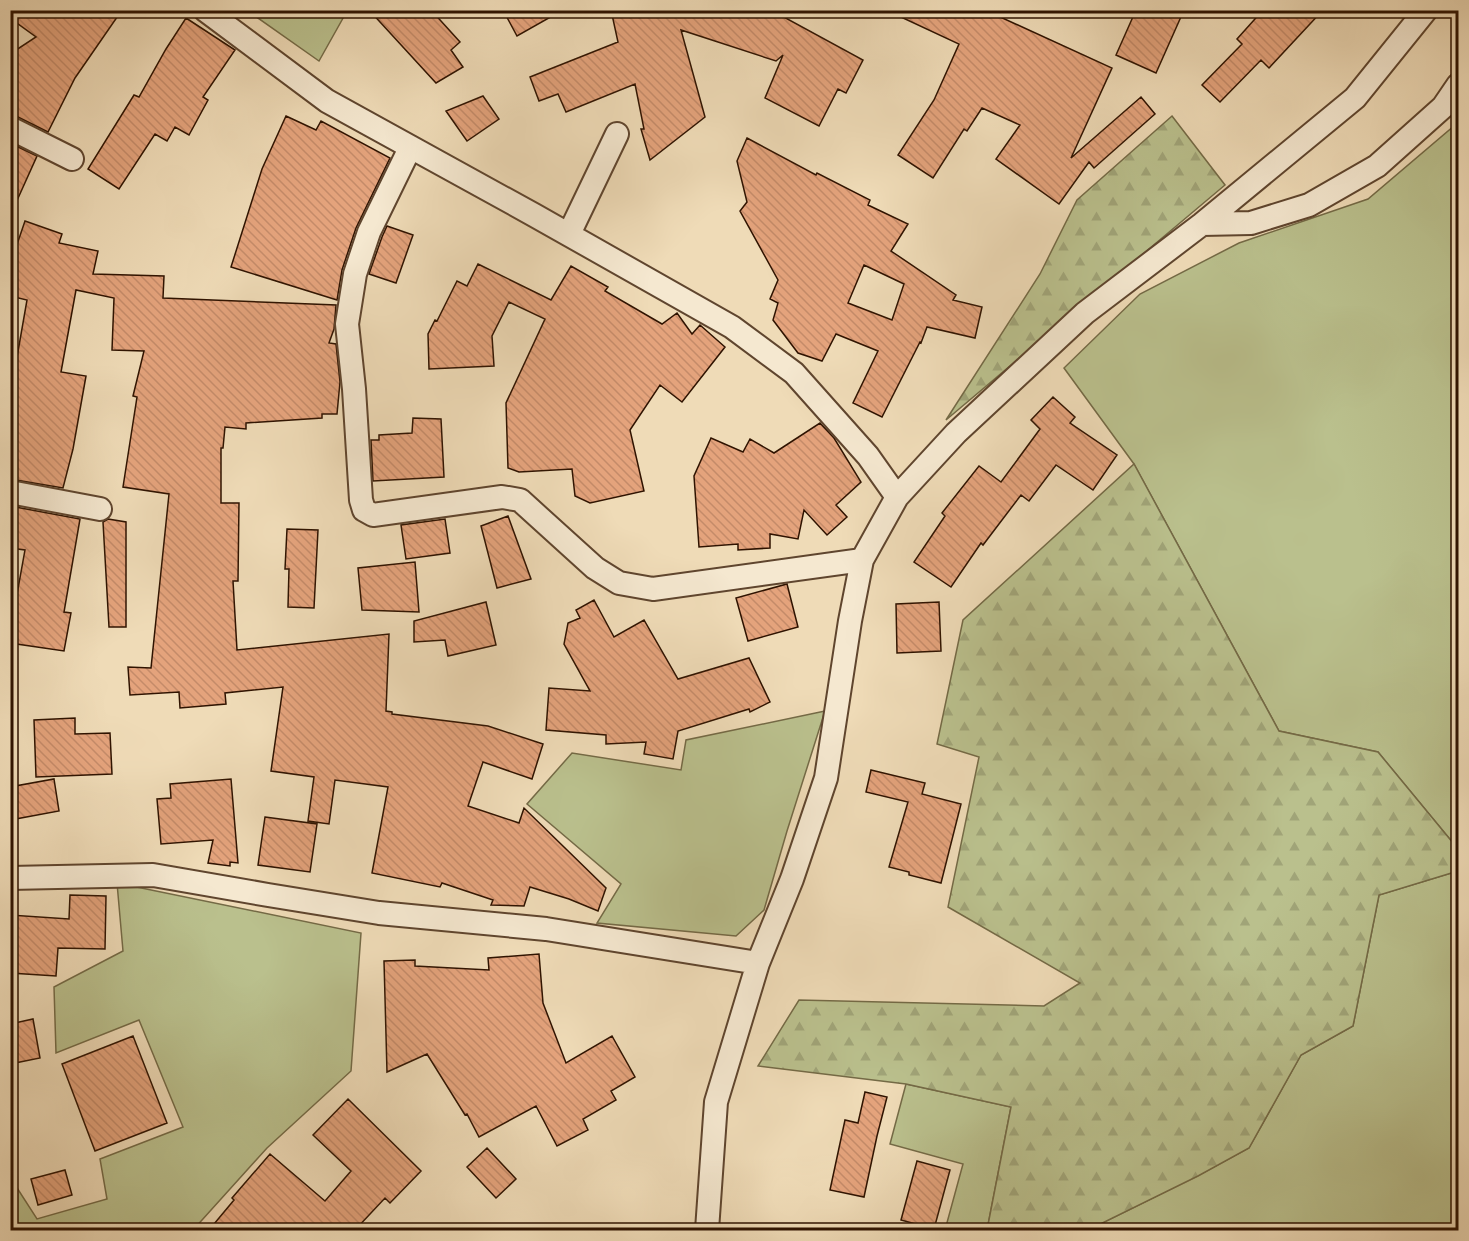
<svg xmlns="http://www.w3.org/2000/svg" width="1469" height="1241" font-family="'Old Standard TT',serif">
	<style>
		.green { fill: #bac08d; stroke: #746a46; stroke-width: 1.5 }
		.forest { fill: url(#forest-firs); stroke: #746a46; stroke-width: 1.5 }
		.building { fill: url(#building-back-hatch); stroke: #2f1300; stroke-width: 1.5; fill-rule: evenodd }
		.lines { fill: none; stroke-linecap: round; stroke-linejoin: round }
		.street-casing { stroke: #5f452e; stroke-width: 26 }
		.street { stroke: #f5e8d0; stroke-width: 22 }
	</style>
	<defs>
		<pattern id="forest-firs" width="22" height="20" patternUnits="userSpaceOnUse" patternTransform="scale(1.5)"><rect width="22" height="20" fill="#bac08d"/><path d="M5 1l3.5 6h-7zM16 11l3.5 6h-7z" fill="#a0a478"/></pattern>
		<pattern id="building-back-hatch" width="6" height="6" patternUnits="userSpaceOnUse" patternTransform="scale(1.5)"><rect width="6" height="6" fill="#e4a37c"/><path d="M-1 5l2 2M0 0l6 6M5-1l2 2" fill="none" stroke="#c48b69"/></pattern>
	</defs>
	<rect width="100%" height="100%" fill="#efdbb7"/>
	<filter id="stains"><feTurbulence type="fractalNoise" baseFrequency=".00333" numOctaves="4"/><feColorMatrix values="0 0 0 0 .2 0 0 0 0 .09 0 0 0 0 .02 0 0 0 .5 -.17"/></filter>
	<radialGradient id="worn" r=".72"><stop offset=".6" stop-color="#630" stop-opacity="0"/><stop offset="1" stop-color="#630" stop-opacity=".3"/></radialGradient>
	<!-- green -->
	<path class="green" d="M248,11H347L319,61Z
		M1458,118V849L1378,752L1279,731L1134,464L1064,368L1140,294L1239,243L1368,199L1455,125Z
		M825,711L787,831L764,910L736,936L597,923L621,884L527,804L572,753L681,770L686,740Z
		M1458,871V1230H1092L1094,1227L1197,1176L1249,1148L1301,1055L1353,1026L1379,895Z
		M117,883L361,933L351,1071L267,1148L193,1230H11L10,1177L37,1219L107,1199L100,1159L183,1127L139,1020L56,1053L54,987L123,951Z
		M906,1084L1011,1107L987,1230H945L963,1164L890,1144Z"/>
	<!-- forest -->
	<path class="forest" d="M1172,116L1225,185L946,420L1040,274L1077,200Z
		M1134,464L1279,731L1378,752L1458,849V871L1379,895L1353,1026L1301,1055L1249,1148L1198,1176L1094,1227L1092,1230H987L1011,1107L906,1084L758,1066L799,1000L1044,1006L1080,983L948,907L979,757L937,744L963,620Z"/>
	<!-- building -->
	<path class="building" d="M10,10H122L75,78L48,132L16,116L10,115V54L36,37L10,18Z
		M369,10H431L460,42L451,50L463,67L436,83Z
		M503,10H563L517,36Z
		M611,10H771L863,60L846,93L838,89L819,126L765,98L783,55L776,61L681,30L705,117L650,160L641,129H644L635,84L566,112L558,94L539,101L530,77L618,42Z
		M886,10H985L1112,68L1071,158L1141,97L1155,114L1094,168L1089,162L1059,204L996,159L1020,125L982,108L967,131L964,129L933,178L898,155L934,100L959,44Z
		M1136,10H1184L1156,73L1116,55Z
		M1263,10H1323L1269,68L1261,60L1220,102L1202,85L1242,44L1237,39Z
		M186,18L235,50L203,97L208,100L189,135L175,127L167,141L155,134L119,189L88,169L134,95L139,97L166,49Z
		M483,96L499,119L467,141L446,111Z
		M286,116L316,130L321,121L390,158L356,228L342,270L337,300L231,267L262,169Z
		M747,138L816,175L817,173L870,200L868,205L908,224L891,251L956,295L953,300L982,307L975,338L927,327L921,343L920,342L882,417L853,403L878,351L836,334L822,361L798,353L773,320L778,303L770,299L778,280L740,211L747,202L737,161ZM864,265L904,284L892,320L848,303Z
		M10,143L37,156L10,216Z
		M25,221L62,234L59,243L98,251L93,274L164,276L163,298L336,305L334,329L329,343L336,344L340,382L337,414H322V418L246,423V429L225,427L223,448H221V503H239L238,581H233L237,650L389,634L386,711L392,712V714L488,726L543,744L532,779L483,762L468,806L519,823L524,808L606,888L598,911L569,899L530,887L524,906L491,905L493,900L442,883L440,887L372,873L388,787L335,780L329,824L308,821L314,777L271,771L283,687L225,693L226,704L180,708L179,692L130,695L128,667L151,668L169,494L123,487L137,397L133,396L144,351L112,350L114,298L76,290L61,372L86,376L73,449L63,488L10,479V363H16L27,300L10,296V265Z
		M387,226L413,235L396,283L369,274L382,237Z
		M478,264L551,300L571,266L608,287L605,291L662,324L677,313L692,334L700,325L725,347L682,402L660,385L630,430L644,491L590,503L575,496L572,469L519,472L508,468L506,403L545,319L509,302L492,336L494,366L429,369L428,334L435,320L437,321L457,281L467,286Z
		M1053,397L1075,417L1070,423L1117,455L1093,490L1056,465L1029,501L1021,495L983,545L981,543L951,587L914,562L945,516L942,513L979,466L1001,482L1040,429L1031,420Z
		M413,418L441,419L444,477L373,481L371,440H379V435L412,433Z
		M820,423L834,438L861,482L836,505L847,517L827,535L804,510L798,539L770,534V548L738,550V544L699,547L694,476L711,438L743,452L750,439L774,453Z
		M10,506L80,519L64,612L71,613L64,651L10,643V633L25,550L10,548Z
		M508,516L531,579L497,588L481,526Z
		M108,519L126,522V627H109L103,522Z
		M445,519L450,553L406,559L401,525Z
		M287,529L318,530L314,608L288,607L289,569H285Z
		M415,562L419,612L362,610L358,568Z
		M787,584L798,627L748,641L736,598Z
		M594,600L614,637L644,620L678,679L749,658L770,702L750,712L749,709L678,731L673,759L644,754L646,742L606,744V735L546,730L549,688L590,691L564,644L568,623L580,618L576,610Z
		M486,602L496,645L448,656L445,640L414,642V621Z
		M939,602L941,651L897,653L896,604Z
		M75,718V734L110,733L112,774L36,777L34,720Z
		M871,770L925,783L922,794L961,804L941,883L909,875V872L889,867L908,802L866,792Z
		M54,779L59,811L10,820V787Z
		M231,779L238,863L230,862V866L208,863L213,840L161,844L157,799L171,798L170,784Z
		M265,817L317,824L310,872L258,865Z
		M70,895L106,896L105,949L58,948L56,976L10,973V915L69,919Z
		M539,954L543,1003L566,1063L612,1036L635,1077L611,1091L616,1100L583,1119L588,1130L557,1146L536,1106L479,1137L467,1114L465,1115L427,1054L387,1072L384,961L415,960V966L489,970L488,958Z
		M33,1019L40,1058L10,1064V1024Z
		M133,1036L167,1123L95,1151L62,1064Z
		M865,1092L887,1097L877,1136L864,1197L830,1190L845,1120L858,1123Z
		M348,1099L421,1171L390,1203L385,1198L355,1230H209L234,1200L232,1198L270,1154L325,1201L351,1171L313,1135Z
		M487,1148L516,1179L496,1198L467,1167Z
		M917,1161L950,1170L934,1229L901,1220Z
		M65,1170L72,1195L38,1205L31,1179Z"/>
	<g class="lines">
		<defs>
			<path id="street" d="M205,10L327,101L534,215L732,327L794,373L868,456L897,497
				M10,128L72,159
				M410,148L369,232L355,274L347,324L354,389L361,500L364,510L373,515L502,497L520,500L595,568L619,583L653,589L862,560
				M1202,224L1251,223L1309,205L1377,166L1443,107L1458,85
				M569,234L617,134
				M10,492L100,509
				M10,878L153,875L268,895L379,913L546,929L758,963
				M707,1230L716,1102L758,963L792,879L826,778L850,621L862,560L897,497L956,433L1085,313L1202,224L1355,98L1426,10"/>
		</defs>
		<!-- street casing -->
		<use href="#street" class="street-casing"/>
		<!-- street -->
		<use href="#street" class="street"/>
	</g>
	<!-- margin -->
	<rect width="1469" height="1241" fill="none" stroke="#efdbb7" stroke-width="36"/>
	<rect x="12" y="12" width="1445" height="1217" fill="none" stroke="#2f1300" stroke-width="3"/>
	<rect x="18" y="18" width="1433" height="1205" fill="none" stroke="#2f1300" stroke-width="1.5"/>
	<rect width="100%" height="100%" filter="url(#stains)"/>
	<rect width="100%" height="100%" fill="url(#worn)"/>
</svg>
